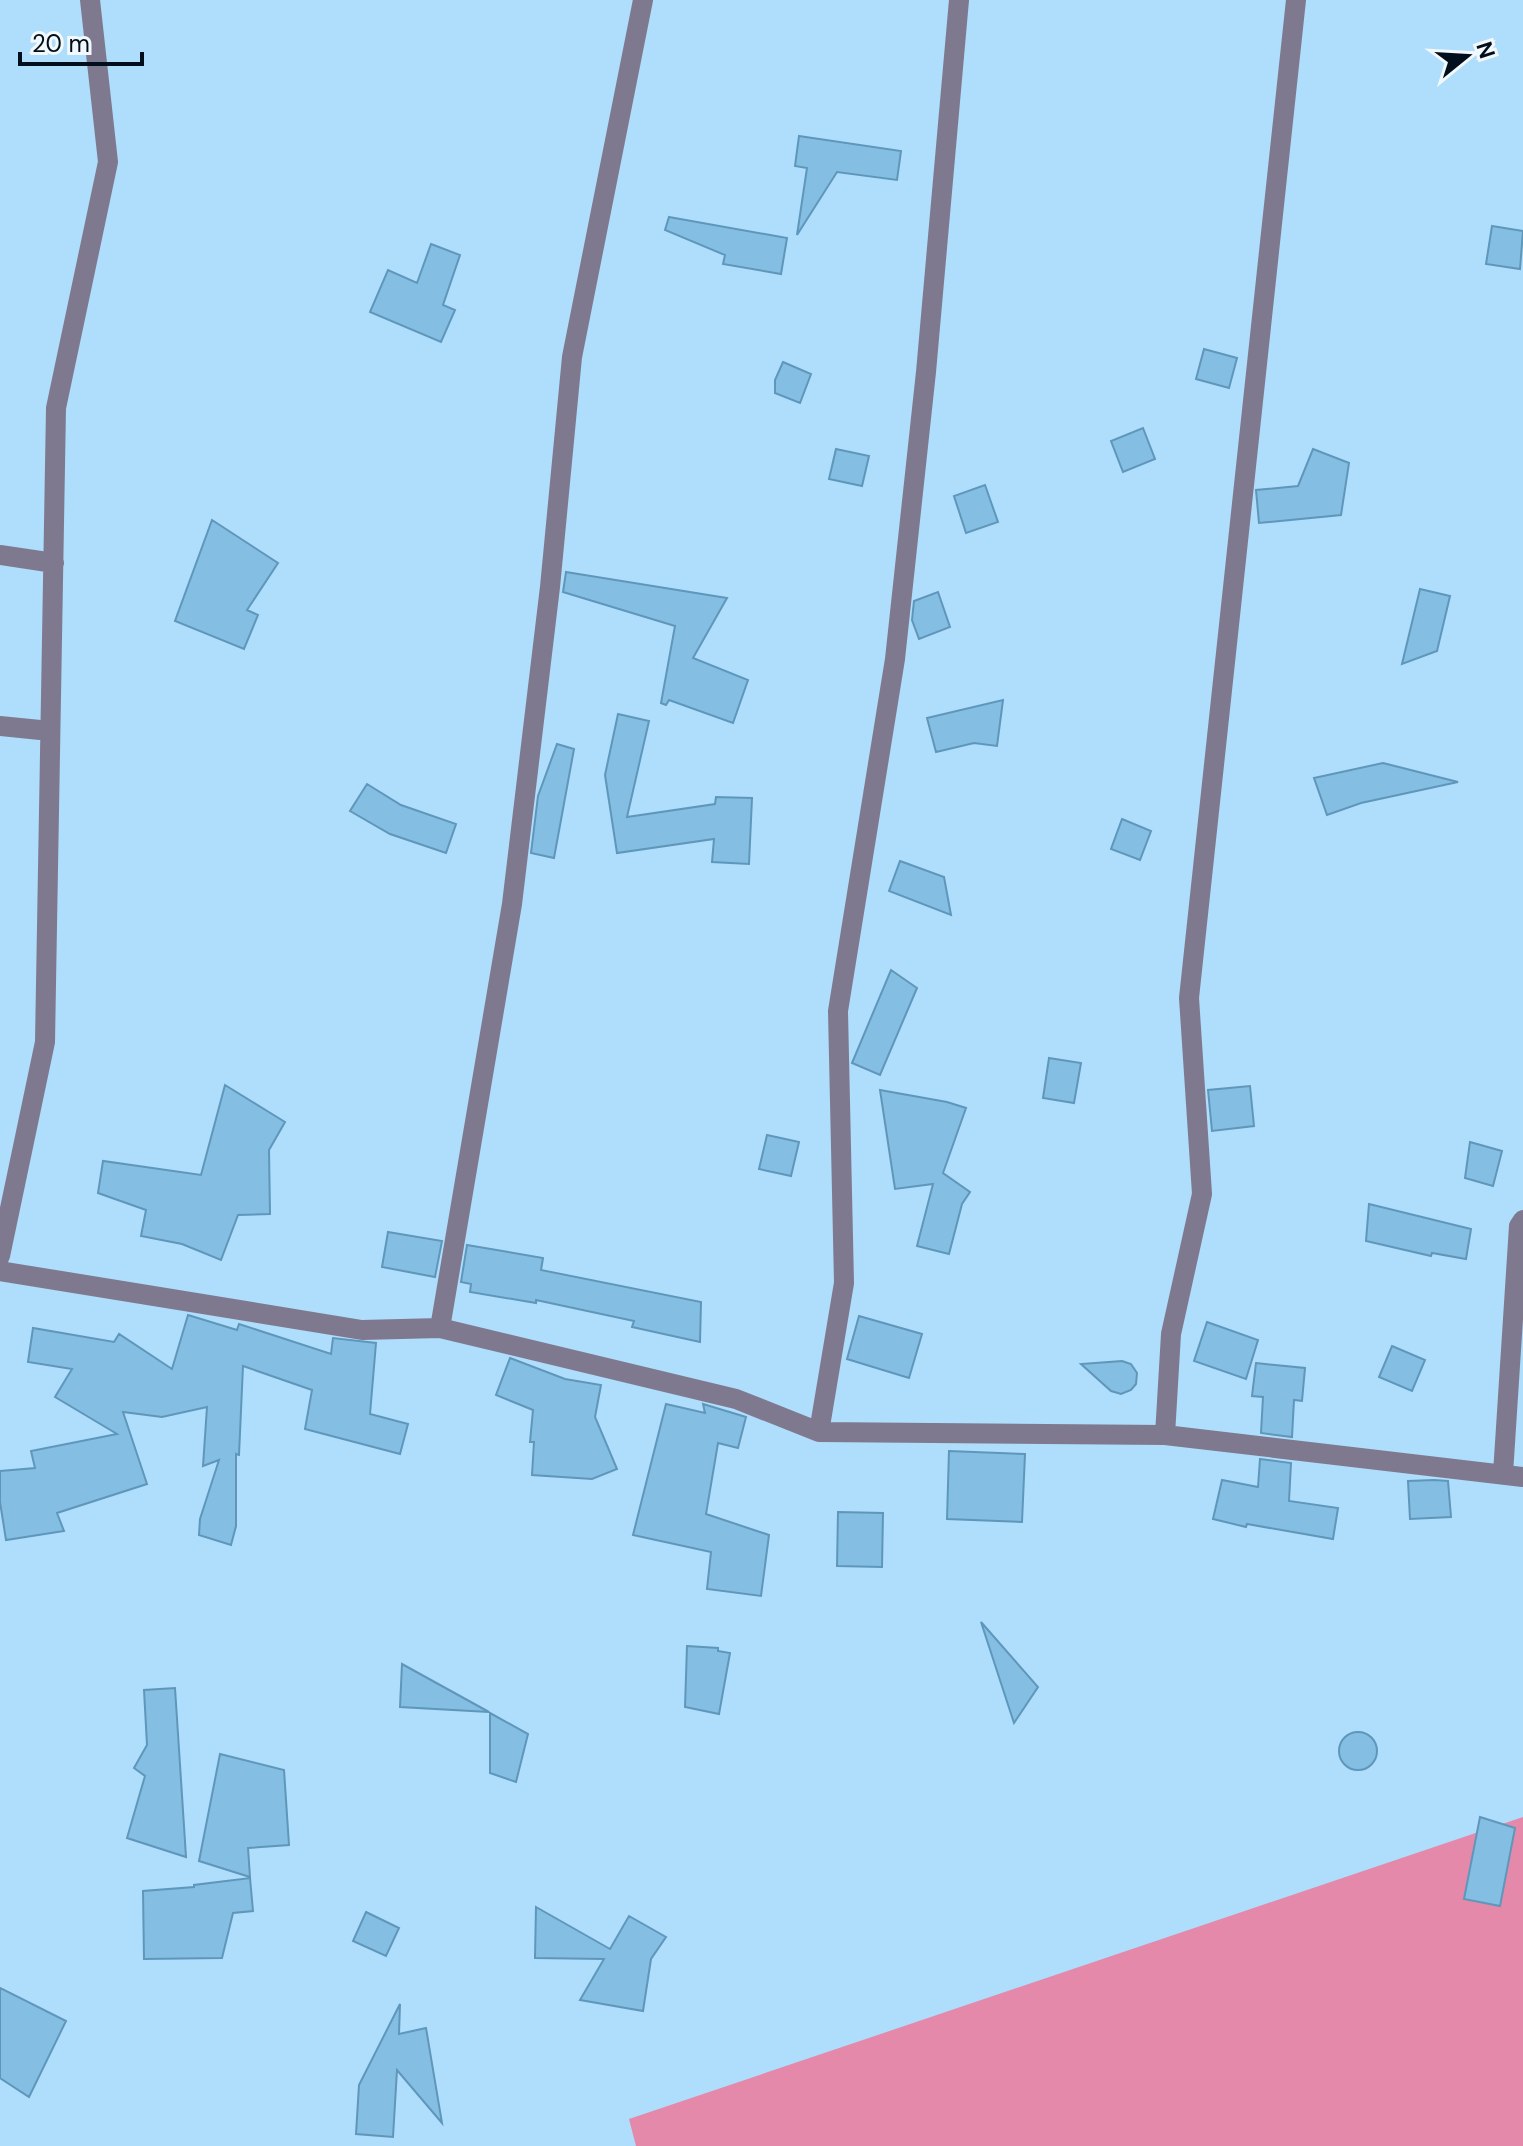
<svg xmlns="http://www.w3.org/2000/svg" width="1523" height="2146" font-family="'DM Sans',sans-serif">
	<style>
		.green { fill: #e489aa }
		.building { fill: #85bee3; stroke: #5f97bb; stroke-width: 2 }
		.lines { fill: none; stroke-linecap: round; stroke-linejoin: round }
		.minor { stroke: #7f7990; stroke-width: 20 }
	</style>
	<rect width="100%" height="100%" fill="#afddfc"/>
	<!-- green -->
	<path class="green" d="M1523,1817V2146H636L629,2119Z"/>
	<!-- building -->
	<path class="building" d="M799,136L901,151L897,180L837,172L797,235L807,168L795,166Z
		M669,217L787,238L781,274L723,264L725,255L665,230Z
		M1492,226L1523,231L1520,269L1486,264Z
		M431,244L460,255L443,305L455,310L441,342L370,312L388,270L417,283Z
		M1204,349L1237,358L1229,388L1196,379Z
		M783,362L811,374L800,403L775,393V380Z
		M1143,428L1155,459L1123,472L1111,441Z
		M836,449L869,456L862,486L829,479Z
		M1313,449L1349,463L1341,515L1259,523L1256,490L1298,486Z
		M985,485L998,522L966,533L954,496Z
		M212,520L278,563L247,610L258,615L244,649L175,621Z
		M566,572L727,598L693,658L748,680L733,723L669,700L666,705L661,703L675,626L563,592Z
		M1420,589L1450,596L1437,651L1402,664Z
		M938,592L950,627L919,639L912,620L914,601Z
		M1003,700L997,746L974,743L936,752L927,718Z
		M618,714L649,721L627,817L715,804L716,797L752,798L749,864L712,862L714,839L617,853L605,775Z
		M557,744L574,749L554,858L531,853L538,796Z
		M1383,763L1458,782L1361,803L1327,815L1314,778Z
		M367,784L401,805L456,824L446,853L390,834L350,811Z
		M1122,819L1151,831L1140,860L1111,849Z
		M900,861L944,877L951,915L889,891Z
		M891,970L917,988L880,1075L852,1063Z
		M1049,1058L1081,1063L1074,1103L1043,1098Z
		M225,1085L285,1122L269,1150L270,1214L238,1215L221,1260L182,1244L141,1236L146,1210L98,1193L103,1161L201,1175Z
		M1250,1086L1254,1126L1212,1131L1208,1090Z
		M880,1090L947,1102L966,1108L943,1173L970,1192L962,1204L949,1254L917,1246L933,1184L895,1189Z
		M767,1135L799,1142L791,1176L759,1169Z
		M1470,1142L1502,1151L1493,1186L1465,1178Z
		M1369,1204L1471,1229L1466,1259L1432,1253L1431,1256L1366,1241Z
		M388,1232L442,1241L435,1277L382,1267Z
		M467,1245L543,1258L541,1270L701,1302L700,1342L632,1327L634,1321L536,1300V1303L470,1292L471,1284L461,1282Z
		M188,1315L237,1330L239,1324L331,1354L333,1338L376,1343L370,1414L408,1424L400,1454L305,1429L312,1390L243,1366L239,1455L236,1454V1526L231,1545L199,1535L200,1519L219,1460L203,1466L207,1407L162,1417L123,1412L147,1484L57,1513L64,1531L6,1540L0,1502V1471L35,1468L31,1451L117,1434L55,1397L72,1369L28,1362L33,1328L114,1342L119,1334L172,1369Z
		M859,1316L922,1334L909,1378L847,1359Z
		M1207,1322L1258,1340L1246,1379L1194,1361Z
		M1392,1346L1425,1360L1412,1391L1379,1377Z
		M510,1358L565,1379L601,1385L595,1417L617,1469L592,1479L532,1475L534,1442H530L533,1410L496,1395Z
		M1122,1361L1131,1364L1137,1373L1136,1384L1131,1390L1121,1394L1111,1391L1081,1364Z
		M1256,1363L1305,1368L1302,1401L1294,1400L1292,1437L1261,1433L1263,1397L1252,1396Z
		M666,1404L705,1413L703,1404L746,1417L738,1448L718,1443L706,1514L769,1535L761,1596L707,1589L711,1552L633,1535Z
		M949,1451L1025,1454L1022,1522L947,1519Z
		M1260,1459L1291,1463L1289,1501L1338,1508L1333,1539L1247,1524L1246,1527L1213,1519L1222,1480L1258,1487Z
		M1434,1480L1448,1481L1451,1517L1410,1519L1408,1481Z
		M838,1512L883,1513L882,1567L837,1566Z
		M981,1622L1038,1687L1014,1723Z
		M687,1646L718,1648V1651L730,1653L719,1714L685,1707Z
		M402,1664L489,1712L400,1707Z
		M175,1688L186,1857L127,1838L145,1776L134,1768L147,1745L144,1690Z
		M490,1713L528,1734L516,1782L490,1773Z
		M1339 1751a19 19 0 1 1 38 0a19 19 0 1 1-38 0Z
		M220,1754L284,1770L289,1845L248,1848L250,1877L199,1861Z
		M1480,1817L1515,1828L1500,1906L1464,1899Z
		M250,1878L253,1911L233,1913L222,1958L144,1959L143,1891L194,1887V1885Z
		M536,1907L610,1949L629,1916L666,1937L651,1959L643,2011L580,2000L604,1959L535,1958Z
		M366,1912L399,1928L386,1956L353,1941Z
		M0,1988L66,2021L29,2097L0,2078Z
		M400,2004L399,2034L426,2028L442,2123L397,2070L393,2137L356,2134L359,2085Z"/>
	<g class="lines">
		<!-- minor -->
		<path class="minor" d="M0,555L54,563
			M0,726L50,731
			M0,1256L45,1042L56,408L108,162L90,0
			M0,1271L362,1330L440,1328L736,1399L819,1432L1165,1435L1171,1334L1202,1194L1189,998L1296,0
			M440,1328L512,904L550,587L572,357L643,0
			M819,1432L844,1283L838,1011L895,659L926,372L959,0
			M1165,1435L1523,1477
			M1503,1474L1519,1226L1523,1220"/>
	</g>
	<!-- north arrow -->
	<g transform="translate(1467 56) rotate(72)" stroke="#f2f8fc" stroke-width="6" paint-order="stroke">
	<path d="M0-6L14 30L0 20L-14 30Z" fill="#000f1b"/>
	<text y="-12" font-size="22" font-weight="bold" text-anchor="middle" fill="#000f1b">N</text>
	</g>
	<!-- scale -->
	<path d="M20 52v12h122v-12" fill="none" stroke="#000f1b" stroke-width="4"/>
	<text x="32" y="52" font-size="24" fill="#000f1b" stroke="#f2f8fc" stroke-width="6" paint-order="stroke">20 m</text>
</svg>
